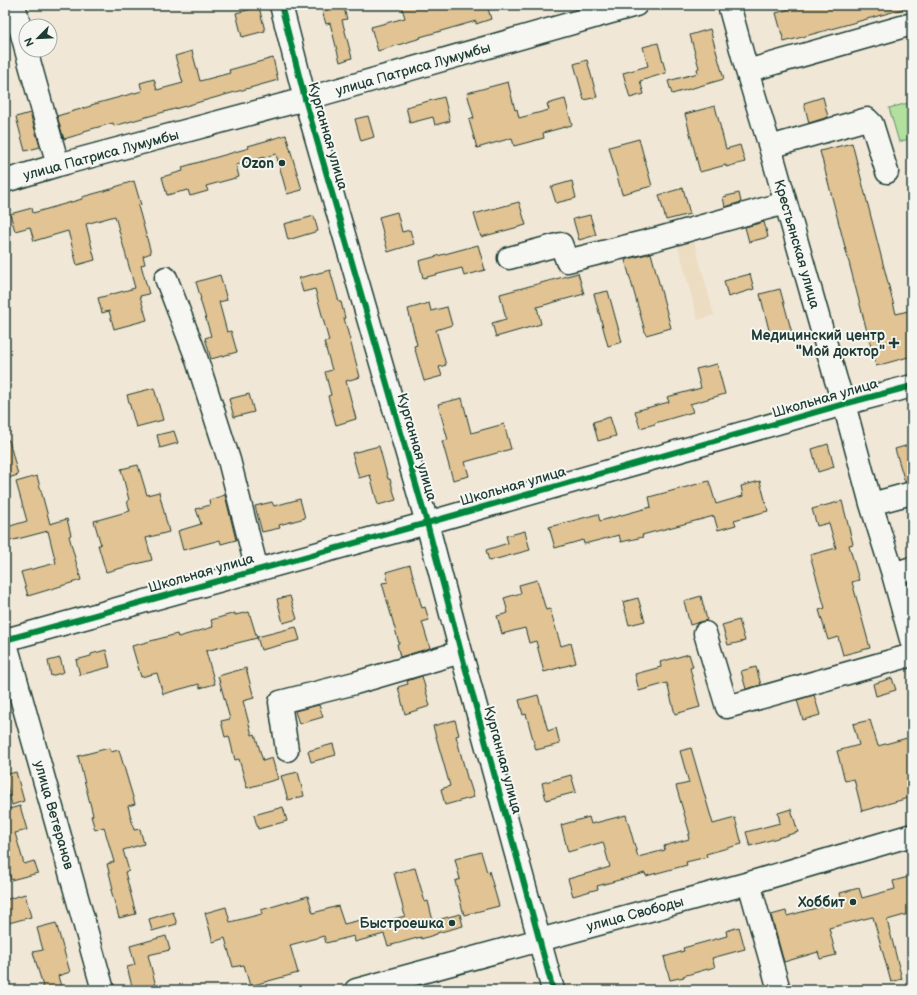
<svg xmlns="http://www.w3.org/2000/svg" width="917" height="995" font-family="'Balsamiq Sans',sans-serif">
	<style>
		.built { fill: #ecdcc2 }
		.green { fill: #b1e09f; stroke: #688e6a }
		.building { fill: #e1c394; stroke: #1f3d34 }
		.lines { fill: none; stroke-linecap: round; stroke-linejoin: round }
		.minor-casing { stroke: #1f3d34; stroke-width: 25 }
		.minor { stroke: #f6f6f2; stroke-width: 22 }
		.cycleway-casing { stroke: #f6f6f2; stroke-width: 8 }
		.cycleway { stroke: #00873e; stroke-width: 6 }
		.poi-dot { fill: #1f3d34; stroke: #f6f6f2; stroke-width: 1.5 }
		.labels { text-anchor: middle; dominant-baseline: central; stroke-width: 4; stroke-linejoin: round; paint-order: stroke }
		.street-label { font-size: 14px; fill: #1f3d34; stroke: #f6f6f2 }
		.poi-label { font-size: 14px; font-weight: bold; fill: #1f3d34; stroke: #f6f6f2; text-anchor: end }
	</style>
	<rect width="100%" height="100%" fill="#f0e7d6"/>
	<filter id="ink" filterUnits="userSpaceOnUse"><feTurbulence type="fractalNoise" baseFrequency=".025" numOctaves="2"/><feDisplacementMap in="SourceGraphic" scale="8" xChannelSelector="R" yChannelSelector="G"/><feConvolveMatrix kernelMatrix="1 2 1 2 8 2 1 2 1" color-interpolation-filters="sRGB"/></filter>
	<g filter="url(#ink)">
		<!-- built -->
		<path class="built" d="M693,237L714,315L698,320L677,242Z
			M5,748L11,771L5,772Z"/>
		<!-- green -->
		<path class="green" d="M912,102V138L899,142L889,108Z"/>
		<!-- building -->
		<path class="building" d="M343,5L347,19L342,20L352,58L340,62L330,23L326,24L322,11Z
			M401,5H487L491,19L476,24V21L420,37L421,38L378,51L371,27L405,18Z
			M804,5H902L903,9L784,42L776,13Z
			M259,7L265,31L242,37L236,13Z
			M710,29L724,79L672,94L668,81L698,73L697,69L699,68L690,35Z
			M658,43L666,73L640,81L644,94L630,98L623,73L648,66L643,47Z
			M192,51L200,81L230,73L229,70L273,58L278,80L114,126L113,123L84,131V133L64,139L57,116L91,106V105L142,91L140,83L154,79L157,90L183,83L175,56Z
			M587,60L597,97L584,100L574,64Z
			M508,82L515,110L517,109L519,118L549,110L547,104L565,99L572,125L543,133L544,138L514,146L512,138L477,148L469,120L474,118L467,93Z
			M444,97L450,121L435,125L433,117L410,123L406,107Z
			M823,97L828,117L809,123L804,103Z
			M715,106L726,149L740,145L745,162L726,167V165L700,172L685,114Z
			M30,113L40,147L25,151L16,117Z
			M368,116L374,137L361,141L355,119Z
			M286,135L302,190L287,194L276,154L236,165L239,177L206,186L208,191L190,196L188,190L167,195L162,177L183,171L182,167L249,148L248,146Z
			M639,139L652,186L622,194L609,147Z
			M852,143L896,314L912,310V356L876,366L820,151Z
			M134,181L141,205L138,206L151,253L143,256L145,264L141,265L149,294L140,296L147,320L114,329L109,311L102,313L98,298L135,288L115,216L86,224L95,260L77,265L68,231L34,241L30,227L15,231L10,214L32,208L33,213L82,199V197L115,188V187Z
			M572,181L576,198L556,203L551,187Z
			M683,188L690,214L666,220L659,195Z
			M739,193L741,202L725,207L723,197Z
			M519,202L526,225L481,237L474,214Z
			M397,212L402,232L410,230L414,244L388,252L379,217Z
			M590,215L596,235L579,240L573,219Z
			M314,216L318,231L288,240L284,224Z
			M764,222L768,237L749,242L745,227Z
			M478,245L485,270L464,276L462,268L423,278L419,261Z
			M651,253L671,328L646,335L625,260Z
			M330,270L339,302H341L345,318H344L360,377L346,381L356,419L336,425L328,396L331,395L325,372L332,370L324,342L329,341L315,289L303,292L299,278Z
			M578,273L584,294L537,307L541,324L496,337L492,323L506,319L500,294Z
			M750,274L754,289L728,297L724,281Z
			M220,275L227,300L219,302L227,332L231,331L237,352L211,359L205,338L211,336L200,299H201L196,282Z
			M780,289L792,333L771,338L760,294Z
			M608,291L622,342L608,346L594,294Z
			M429,303L431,311L447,307L452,325L436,330L446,365L439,367L442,376L424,381L414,346L417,345L408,309Z
			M717,364L725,394L690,404L693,412L655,423V424L640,428L635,411L669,402L667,397L701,388L696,369Z
			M154,388L163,420L136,427L127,395Z
			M249,394L254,412L234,417L229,399Z
			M462,398L471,433L504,424L511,449L465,462L469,476L453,480L442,441L448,440L438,404Z
			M610,417L616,436L598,441L593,422Z
			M174,431L178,443L160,448L157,435Z
			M9,440L18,475L5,479V441Z
			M828,444L834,467L818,472L812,449Z
			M912,444V481L905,482L895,449Z
			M379,446L388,479H390L396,500L378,505L370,475L359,478L352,453Z
			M138,465L147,495L159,492L169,532L146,538L152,560L106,572L98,545H101L94,521L130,511L127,501L129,500L121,469Z
			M37,476L50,524L67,519L71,535L69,536L81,580L28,596L21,572L56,563L48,531L10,541L7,527L27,521L16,482Z
			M709,481L716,504L743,496L741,486L760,481L768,511L734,520L736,525L718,530L714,516L642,535L643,537L621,542L619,535L584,544L583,540L555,548L549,527L598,514L600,521L651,507L649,497Z
			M225,495L236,540L221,544L220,540L183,550L178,531L201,524L196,509L210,505L209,500Z
			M300,499L305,518L279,525L280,528L262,532L255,506L272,502L274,506Z
			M842,501L853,544L849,545L859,580L852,582L870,648L843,655L838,637L828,640L819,610L825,608L810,555L836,548L829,523L817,526L812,509Z
			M525,531L530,550L489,561L486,550L508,543L506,536Z
			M410,565L422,608L425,607L429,620L422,622L430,648L400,657L397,644L399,643L382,583L388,582L386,572Z
			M537,580L546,610L550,609L561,646L571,643L576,663L544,672L536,641L529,643L525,628L502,634L497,616L508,613L504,598L521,593L519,585Z
			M290,596L297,619L283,623L277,599Z
			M701,596L707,620L690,625L684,601Z
			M638,598L645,621L629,625L623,602Z
			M249,612L257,638L206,651L215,684L200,688L199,684L163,694L157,673L141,677L132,646L177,634L178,637L213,627L211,620L235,613V615Z
			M739,620L745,641L728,645L722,625Z
			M296,627L300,640L261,650L257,637Z
			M106,650L110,667L80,675L76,660L91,656V654Z
			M689,654L693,667L690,668L700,707L675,714L667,683L639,691L635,674L661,667L660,662Z
			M60,658L64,672L51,676L48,661Z
			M756,667L761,685L746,689L741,671Z
			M246,668L254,698L243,701L252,735L255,734L263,761L272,758L278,779L247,788L239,759L235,760L229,736L225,737L221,721L230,719L218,676Z
			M422,676L430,706L405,714L398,687L408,684L407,681Z
			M892,678L896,690L876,696L873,684Z
			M538,695L548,731L556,728L560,744L536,750L526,714L523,715L519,700Z
			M814,695L820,715L803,720L797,700Z
			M319,705L323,717L299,724L295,711Z
			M455,720L459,735L456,736L468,781H469L474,797L445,805L441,789L450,786L433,726Z
			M870,720L878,746L907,738L912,756V797L862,811L854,779L845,781L837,751L859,745L853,724Z
			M333,744L336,755L311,762L308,751Z
			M109,748L111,752L119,750L135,804L128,806L134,830L140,829L144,844L123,850L129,871L125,872L136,914L119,918L111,890L113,889L107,864L114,862L104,827L95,830L91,816L93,815L78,756Z
			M691,748L713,824L735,818L742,844L706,854L707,857L686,862L687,865L646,876L645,873L597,886L598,889L573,896L568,879L610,867L603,842L568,852L561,825L589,817L591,824L626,815L638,857L665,850L664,846L689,839L688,835L690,834L676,786L689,783L680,751Z
			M16,772L24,801L12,805L5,779V775Z
			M298,772L304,796L288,800L281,776Z
			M571,775L576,792L546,800L542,783Z
			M20,806L27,830L15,833L24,864L34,861L38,873L11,880L5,858V810Z
			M283,807L287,821L258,829L254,815Z
			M791,809L798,832L750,846L746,832L780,823L778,813Z
			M481,852L487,872L489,871L499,906L464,915L455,881L460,879L455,859Z
			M415,868L425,902L428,901L433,921L460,914L463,926L437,933V934L421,939V937L388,946L384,934L355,942L354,936L326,943L324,936L290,945L298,973L250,986L244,965L233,967L225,938L213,942L205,913L226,907L230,922L262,914L261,910L308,896L313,913L338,906L344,924L365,919L367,926L405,916L394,873Z
			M912,876V913L887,920L902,979L891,982L873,917H872L829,928L836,955L820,959L818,952L784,962L771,915L786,911L787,916L842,901L840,893L859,888L862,898L895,889L893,881Z
			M25,894L31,917L5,924V900Z
			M173,912L177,924L152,931L149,919Z
			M56,923L70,972L58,976L62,990H44L33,952L43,950L37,928Z
			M739,927L745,949L712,958L715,967L683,976L684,977L670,980L664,957L684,951L683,948L727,936L726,931Z
			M166,936L170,950L148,955L157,990H133L127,967L135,965L130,946Z"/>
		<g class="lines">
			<defs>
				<path id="minor" d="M14,5L26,49
					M281,5L305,99L427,523L461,652L553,990
					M729,5L747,71L770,147L836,380L844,404L871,504L893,574L912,643
					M26,50L58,165
					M747,71L912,24
					M770,147L867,119L872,124L887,172
					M5,181L58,165L305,99L636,5
					M509,258L561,244L567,261L656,239L785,203
					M166,278L194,351L229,460L257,570
					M871,504L912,493
					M893,574L912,568
					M705,633L727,707L912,655
					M5,640L427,523L844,404L912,386
					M5,640L103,990
					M287,750L280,702L355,683L461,652
					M749,883L779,990
					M356,990L749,883L912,835"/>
			</defs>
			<!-- minor casing -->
			<use href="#minor" class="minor-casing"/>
			<!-- minor -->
			<use href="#minor" class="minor"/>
			<defs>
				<path id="cycleway" d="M281,5L305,99L427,523L461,652L553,990
					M5,640L427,523L844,404L912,386"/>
			</defs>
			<!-- cycleway casing -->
			<use href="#cycleway" class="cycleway-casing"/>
			<!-- cycleway -->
			<use href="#cycleway" class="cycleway"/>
		</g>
	</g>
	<!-- markers -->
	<g class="poi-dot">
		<circle cx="282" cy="163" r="4"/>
		<path d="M892 337h4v4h4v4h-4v4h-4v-4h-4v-4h4z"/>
		<circle cx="853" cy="902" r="4"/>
		<circle cx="452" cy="923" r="4"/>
	</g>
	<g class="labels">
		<!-- street labels -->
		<g class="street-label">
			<text transform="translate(413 69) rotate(-16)">улица Патриса Лумумбы</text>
			<text transform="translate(328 136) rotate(74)">Курганная улица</text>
			<text transform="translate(101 155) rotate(-15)">улица Патриса Лумумбы</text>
			<text transform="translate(797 244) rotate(74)">Крестьянская улица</text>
			<text transform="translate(825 398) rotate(-16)">Школьная улица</text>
			<text transform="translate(417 447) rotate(74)">Курганная улица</text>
			<text transform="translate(513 486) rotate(-16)">Школьная улица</text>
			<text transform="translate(201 573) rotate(-16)">Школьная улица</text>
			<text transform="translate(503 760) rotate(75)">Курганная улица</text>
			<text transform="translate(54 815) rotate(74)">улица Ветеранов</text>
			<text transform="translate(635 914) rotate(-15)">улица Свободы</text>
		</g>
		<!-- poi labels -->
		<g class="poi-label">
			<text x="274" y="163">Ozon</text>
			<text x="885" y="335">Медицинский центр<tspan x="885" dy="16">"Мой доктор"</tspan></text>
			<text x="845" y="902">Хоббит</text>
			<text x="444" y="923">Быстроешка</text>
		</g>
	</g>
	<!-- margin -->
	<rect width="917" height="995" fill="none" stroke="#f6f6f2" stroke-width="20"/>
	<rect x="10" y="10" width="897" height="975" fill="none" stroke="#1f3d34" stroke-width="1.5" filter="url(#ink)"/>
	<!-- north arrow -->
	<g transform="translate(38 38) rotate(246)"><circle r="19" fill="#f6f6f2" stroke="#a0aca6"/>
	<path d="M0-3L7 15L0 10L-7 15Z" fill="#1f3d34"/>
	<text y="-6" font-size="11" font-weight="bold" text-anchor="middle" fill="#1f3d34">N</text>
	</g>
</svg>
